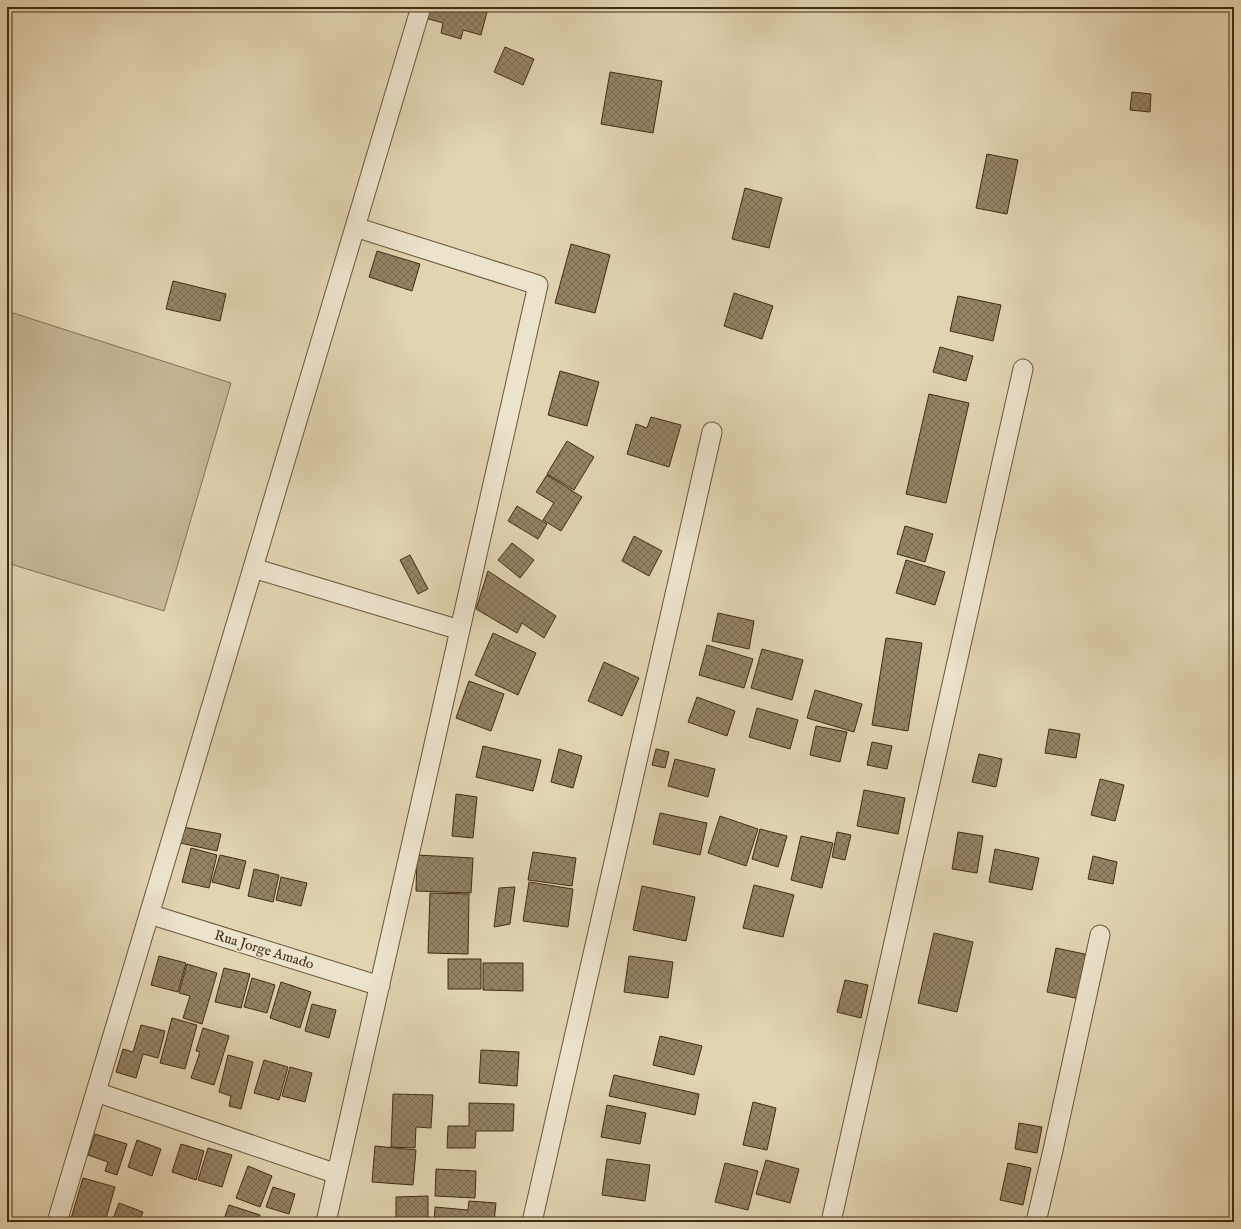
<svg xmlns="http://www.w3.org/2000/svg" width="1241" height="1229" font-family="'IM FELL English',serif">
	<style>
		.garden { fill: #c6b796; stroke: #847254 }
		.building { fill: url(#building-cross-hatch); stroke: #412c11 }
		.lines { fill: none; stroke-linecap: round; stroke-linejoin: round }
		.minor-casing { stroke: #695639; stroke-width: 21 }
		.minor { stroke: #ece3cc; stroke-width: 19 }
		.labels { text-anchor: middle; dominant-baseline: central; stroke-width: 3.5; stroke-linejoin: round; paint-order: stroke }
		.street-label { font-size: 14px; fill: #412c11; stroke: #ece3cc }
	</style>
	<defs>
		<pattern id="building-cross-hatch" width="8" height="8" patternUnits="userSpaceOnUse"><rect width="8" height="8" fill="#948364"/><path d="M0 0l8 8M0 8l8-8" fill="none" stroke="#7a6b51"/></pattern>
	</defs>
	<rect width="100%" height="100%" fill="#e1d4b1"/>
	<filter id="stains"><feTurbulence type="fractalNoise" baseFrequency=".005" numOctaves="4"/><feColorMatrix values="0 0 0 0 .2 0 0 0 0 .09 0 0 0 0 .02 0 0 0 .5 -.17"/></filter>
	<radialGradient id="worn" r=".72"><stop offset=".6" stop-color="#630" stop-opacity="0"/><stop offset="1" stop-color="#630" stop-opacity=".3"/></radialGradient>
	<!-- garden -->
	<path class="garden" d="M7,311L231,383L164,611L7,563Z"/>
	<!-- building -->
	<path class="building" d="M428,7H485L488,8L481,35L463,30L461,39L441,33L443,23L425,18Z
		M505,47L534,59L523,85L494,72Z
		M610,72L662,81L653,133L601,124Z
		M1132,92L1151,94L1150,112L1130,110Z
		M987,154L1018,160L1007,214L976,208Z
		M745,188L782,198L769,248L732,239Z
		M571,244L610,255L595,313L555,303Z
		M377,251L420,264L412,291L369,277Z
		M173,281L226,294L220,321L166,309Z
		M734,293L773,306L762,339L724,326Z
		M958,296L1001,305L993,341L950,331Z
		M940,347L973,356L966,381L933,372Z
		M560,371L599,382L587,426L548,415Z
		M929,394L969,403L946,503L906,494Z
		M651,417L681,425L669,467L627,454L636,424L647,428Z
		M567,441L594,457L574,490L547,474Z
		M547,475L582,497L561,531L543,520L554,503L536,492Z
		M517,506L547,524L538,539L508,521Z
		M905,526L933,534L925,562L897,554Z
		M634,536L662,551L649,576L622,561Z
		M512,543L534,560L520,578L498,560Z
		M410,555L428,589L418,594L400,560Z
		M906,560L945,572L935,605L896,593Z
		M488,571L556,616L544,638L522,623L517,633L476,609Z
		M718,613L754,621L749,649L712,641Z
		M493,633L536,653L518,695L475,675Z
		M886,638L922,643L908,731L872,725Z
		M707,645L753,659L744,688L699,675Z
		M762,649L803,660L792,700L751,688Z
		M604,662L639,678L622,716L588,701Z
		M469,681L504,694L491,731L456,718Z
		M815,690L862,704L854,732L807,718Z
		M697,697L735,711L727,736L688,722Z
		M757,708L798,720L790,749L749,737Z
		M816,726L847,732L840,762L810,755Z
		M1049,729L1080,734L1076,758L1045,753Z
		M872,742L892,746L887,769L867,765Z
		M483,746L541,760L533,791L476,777Z
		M559,749L582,756L573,788L551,782Z
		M656,749L669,752L665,768L652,765Z
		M979,754L1002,759L996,787L972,782Z
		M675,759L715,769L708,797L668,786Z
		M1100,779L1124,785L1115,821L1091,815Z
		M864,790L905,798L898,834L857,826Z
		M456,794L477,797L473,838L452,836Z
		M660,813L707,823L700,855L653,844Z
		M720,816L758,829L746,866L708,853Z
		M183,827L221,834L217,851L180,843Z
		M760,829L787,836L778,867L752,859Z
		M837,832L851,835L845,860L832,857Z
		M958,832L983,836L977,873L952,869Z
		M801,836L833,843L822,888L791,880Z
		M191,848L217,855L209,888L182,882Z
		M995,849L1039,858L1032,890L989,882Z
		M533,852L576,858L572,886L528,880Z
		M220,855L246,861L239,889L212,882Z
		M417,855L473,858L471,893L416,891Z
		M1093,856L1117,862L1113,884L1088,879Z
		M254,869L279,875L273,902L248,896Z
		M281,877L307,883L301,906L276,900Z
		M529,882L573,889L568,927L523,921Z
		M754,885L794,895L783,937L743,928Z
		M642,886L695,897L686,941L633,930Z
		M515,887L510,924L494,927L499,888Z
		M430,893L469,894L468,954L428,953Z
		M934,933L973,942L957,1012L918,1003Z
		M1056,948L1089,955L1080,999L1047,992Z
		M159,956L186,963L178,992L151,985Z
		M629,956L673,962L668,998L624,992Z
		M448,959H481V989H448Z
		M483,963H523V991L483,990Z
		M187,964L217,973L202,1024L183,1018L190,996L179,993Z
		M224,968L250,974L241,1008L215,1002Z
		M252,978L275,985L267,1013L244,1007Z
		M845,980L868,985L861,1018L837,1012Z
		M281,982L311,992L300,1028L270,1018Z
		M312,1004L336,1010L329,1038L305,1031Z
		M172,1018L197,1025L185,1069L160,1063Z
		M141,1025L165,1031L158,1058L143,1054L136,1078L116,1072L123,1049L133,1052Z
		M203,1028L229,1036L214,1085L191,1078L200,1052L196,1051Z
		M660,1036L702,1046L694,1075L653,1065Z
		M481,1050L519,1052L517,1086L479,1083Z
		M228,1055L253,1062L241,1109L229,1106L231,1096L219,1092Z
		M264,1060L288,1067L279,1100L254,1093Z
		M290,1067L312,1073L305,1102L282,1096Z
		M614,1075L699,1094L695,1115L609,1096Z
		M393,1094L433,1095L431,1128L416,1127L415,1148L391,1147Z
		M753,1102L776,1108L767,1150L743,1145Z
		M469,1103L514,1104L513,1131H476L475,1148H447L448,1126H469Z
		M607,1105L646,1113L640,1144L601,1137Z
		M1019,1123L1042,1127L1037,1153L1015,1149Z
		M95,1134L127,1144L117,1175L105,1171L108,1162L88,1155Z
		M137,1140L161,1149L152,1176L128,1167Z
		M181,1144L204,1151L196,1180L172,1172Z
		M375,1146L416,1150L413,1185L372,1182Z
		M208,1148L232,1155L222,1187L198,1180Z
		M607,1159L650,1165L645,1201L602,1195Z
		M766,1160L799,1169L790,1203L756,1194Z
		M725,1163L758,1171L748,1210L715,1202Z
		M1008,1163L1031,1168L1023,1205L1000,1200Z
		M248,1166L272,1176L260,1207L236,1198Z
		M436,1169L476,1171L475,1198L435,1196Z
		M83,1178L115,1187L105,1222H70Z
		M273,1187L295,1194L289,1214L266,1207Z
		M428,1196V1222H396V1197Z
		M469,1201L496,1203L494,1222H434L435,1207L468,1210Z
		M119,1203L143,1212L139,1222H112Z
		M229,1205L260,1215L258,1222H223Z"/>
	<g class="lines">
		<defs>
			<path id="minor" d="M253,568L460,630
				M149,914L380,986
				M96,1092L337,1174
				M57,1222L421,7
				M326,1222L538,285L355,227
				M532,1222L712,432
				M831,1222L1023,369
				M1036,1222L1053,1150L1100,935"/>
		</defs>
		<!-- minor casing -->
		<use href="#minor" class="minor-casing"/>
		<!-- minor -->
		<use href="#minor" class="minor"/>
	</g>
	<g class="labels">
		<!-- street labels -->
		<g class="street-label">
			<text transform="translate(264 950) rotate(17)">Rua Jorge Amado</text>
		</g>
	</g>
	<!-- margin -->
	<rect width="1241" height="1229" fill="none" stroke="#e1d4b1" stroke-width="24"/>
	<rect x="8" y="8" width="1225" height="1213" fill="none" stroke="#412c11" stroke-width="2"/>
	<rect x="12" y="12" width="1217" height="1205" fill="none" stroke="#412c11"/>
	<rect width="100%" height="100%" filter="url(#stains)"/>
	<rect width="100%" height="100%" fill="url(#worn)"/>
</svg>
